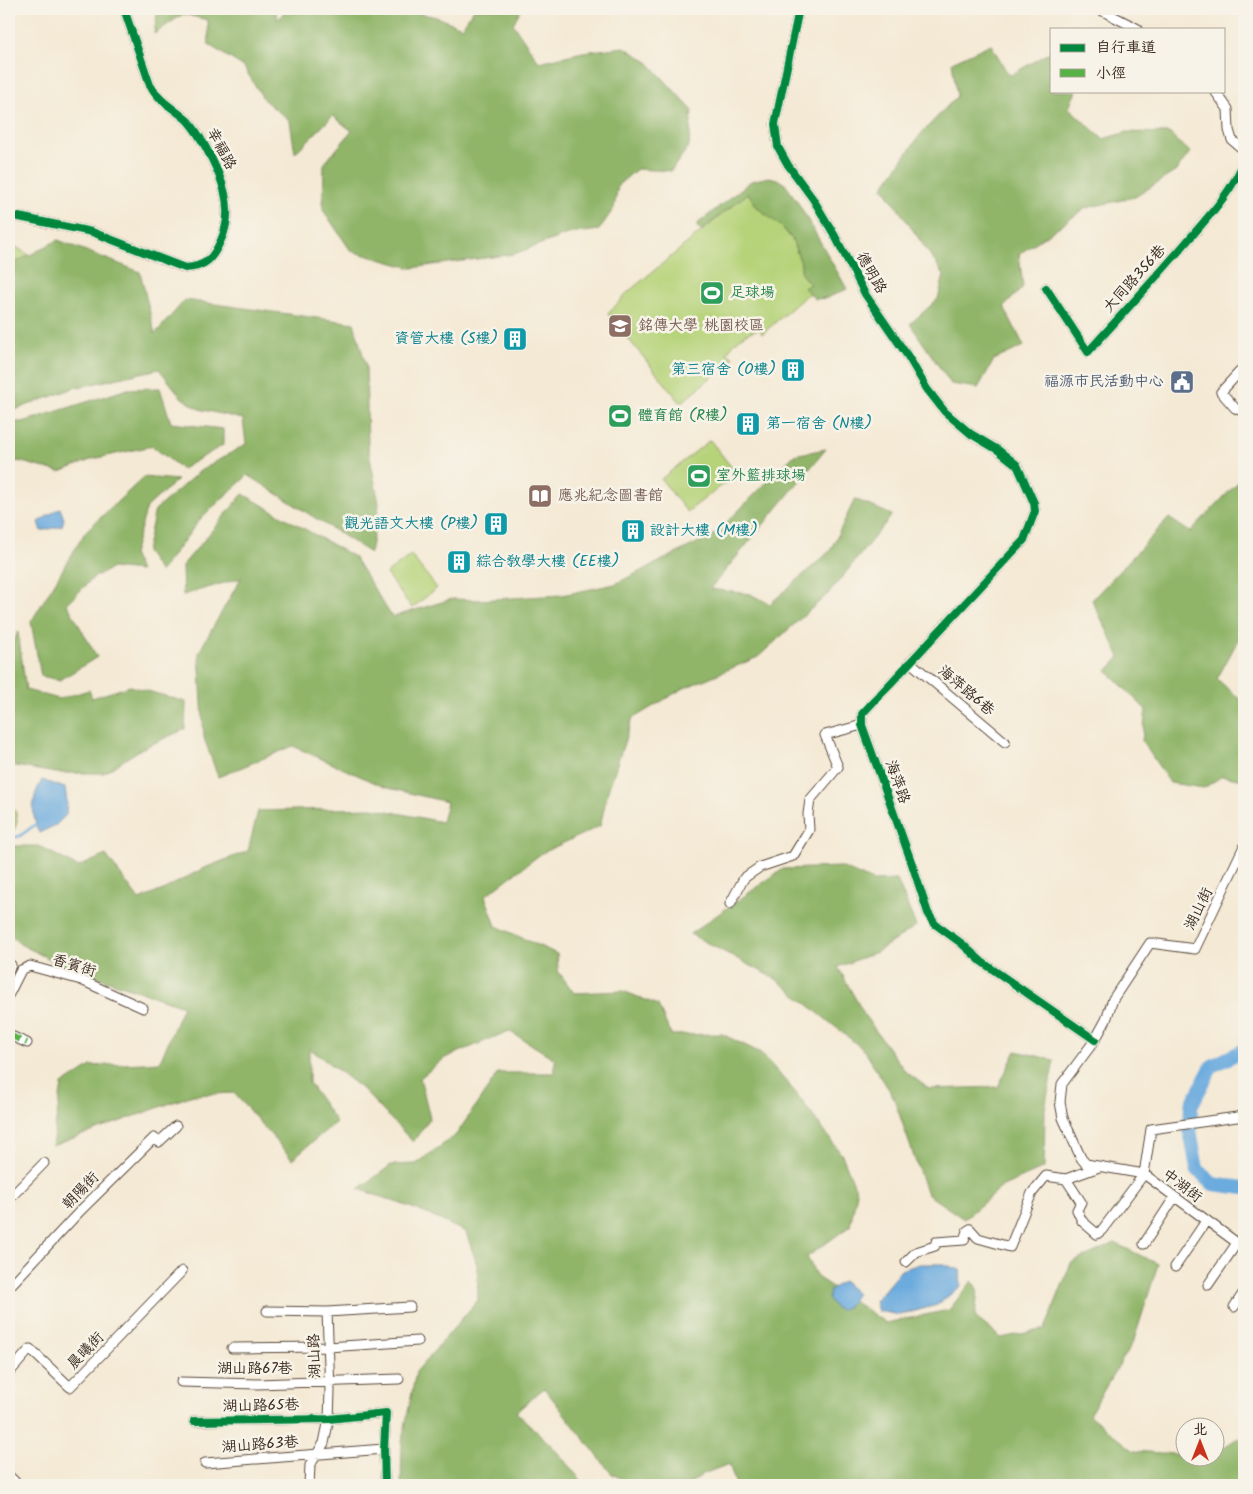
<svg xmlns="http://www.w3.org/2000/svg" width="1253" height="1494" font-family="Kalam,'LXGW WenKai TC',sans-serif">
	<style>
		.green { fill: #b6d379; stroke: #787e4c }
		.forest { fill: #90b569; stroke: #667044 }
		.water { fill: #6cabde; stroke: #546a7e }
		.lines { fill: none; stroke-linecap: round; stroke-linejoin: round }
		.stream { stroke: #6cabde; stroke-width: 2.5 }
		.river { stroke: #6cabde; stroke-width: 14 }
		.minor-casing { stroke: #574739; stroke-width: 11 }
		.minor { stroke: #fff; stroke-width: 9 }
		.quiet { stroke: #57b245; stroke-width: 6; stroke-dasharray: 12 6; stroke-linecap: butt }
		.cycleway-casing { stroke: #f7f3e8; stroke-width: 11 }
		.cycleway { stroke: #00873e; stroke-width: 8 }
		.labels { text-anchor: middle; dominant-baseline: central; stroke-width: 5; stroke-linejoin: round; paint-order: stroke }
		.street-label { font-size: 15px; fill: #3b2a1e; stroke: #f7f3e8 }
		.leisure-label { font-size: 15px; fill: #27864d; stroke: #f7f3e8; text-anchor: start }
		.education-label { font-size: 15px; fill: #785e54; stroke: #f7f3e8; text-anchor: start }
		.culture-label { font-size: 15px; fill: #0d838f; stroke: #f7f3e8; text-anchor: end }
		.service-label { font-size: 15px; fill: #4e5e75; stroke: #f7f3e8; text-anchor: end }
	</style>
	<rect width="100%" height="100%" fill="#f7f3e8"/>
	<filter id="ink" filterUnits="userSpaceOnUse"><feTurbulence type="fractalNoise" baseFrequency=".02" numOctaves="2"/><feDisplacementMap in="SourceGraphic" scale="10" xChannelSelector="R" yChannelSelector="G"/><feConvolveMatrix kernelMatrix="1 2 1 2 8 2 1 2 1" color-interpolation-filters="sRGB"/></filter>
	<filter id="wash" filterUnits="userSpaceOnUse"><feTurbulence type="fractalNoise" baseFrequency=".0096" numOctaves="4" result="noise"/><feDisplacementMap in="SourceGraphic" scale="20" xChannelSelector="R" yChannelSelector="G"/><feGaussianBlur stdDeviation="1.12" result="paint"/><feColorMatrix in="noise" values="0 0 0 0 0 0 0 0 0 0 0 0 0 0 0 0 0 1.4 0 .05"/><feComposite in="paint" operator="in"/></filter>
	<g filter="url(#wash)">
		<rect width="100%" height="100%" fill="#f4e9d4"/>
		<!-- green -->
		<path class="green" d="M748,193L758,208L782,227L792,239L801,263L802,274L810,284L804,288L809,293L762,334L760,329C744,332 736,340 727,353L734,358L681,403L608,314L628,292Z
			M9,243L43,263L9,277Z
			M710,440L737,474L687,512L661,479Z
			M411,555L437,588L412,608L386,574Z
			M9,803C19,812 20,826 9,835V828L11,822Z"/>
		<!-- forest -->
		<path class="forest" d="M158,9H275L278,20L286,9H401L436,17L462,27L474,9H521L513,24L539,62L583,52L624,47L647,61L692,110L689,146L671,171L637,169L618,185L614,208L599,230L568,234L514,254L411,268L351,251L323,210L324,164L352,131L333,116L295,153L290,121L264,100L244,67L209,45L208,20L183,14L154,34Z
			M991,44L1009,76L1052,51V91H1076L1069,108L1103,139L1127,132L1169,133L1190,152L1176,171L1135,197L1086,208L1019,254L1023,287L1004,307L1024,346L994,360L978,388L951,384L910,324L938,299L944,275L883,187L920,135L957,96L952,62Z
			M769,177L777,179L785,184L797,201L847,289L827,298L815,299L804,288L810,284L801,274V263L792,239L782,227L758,208L748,193L701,231L696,225L751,181Z
			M58,240L140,272L155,334L185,300L354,323L366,366L368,447L379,504L370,553L248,475L201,518L160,572L146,552L155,510L200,471L246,444L243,419L199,409L182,398L159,369L74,388L9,412V266Z
			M160,388L171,423L223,429V445L182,469L152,446L93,459L60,472L18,461L9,466V422H23L128,389Z
			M826,449L710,589L750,594L770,604L830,551L855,499L892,515L830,592L758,657L682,689L632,719L608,791L600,826L542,853L485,896L496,926L557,954L558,971L574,993L623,991L658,1005L671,1035L722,1034L761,1053L796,1093L842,1155L857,1192L850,1226L807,1257L817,1277L886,1323L949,1310L972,1281L978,1290L975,1317L1001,1338L1045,1329L1071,1263L1115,1243L1158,1264L1134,1340L1089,1415L1134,1451L1185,1455L1186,1456H1216V1451L1221,1449L1244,1434V1485H1212L1203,1483L1201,1485H736L729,1464L703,1474L688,1485H632L611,1473L544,1388L516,1412L551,1445L585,1485H401L402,1442L416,1372L478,1300L477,1265L466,1232L418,1210L359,1189L391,1165L416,1164L456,1135L498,1073H555V1059L509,1031L445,1058L420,1078L430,1118L413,1142L362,1089L309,1048V1083L336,1122L292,1159L234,1093L193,1095L52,1146L62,1085L91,1066L160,1062L183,1006L61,965L20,944L9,934V846H39L78,867L106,855L139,900L163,890L202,869L248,851L258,811L372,808L442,822L447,802L384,787L293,746L218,777L204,738L199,652L241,578L183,595L182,566L243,494L354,557L392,617L452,599L479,600L562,595L615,584L715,534L794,455Z
			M1244,476V629L1217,679L1244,703V780L1222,776L1204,788L1170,783L1142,741L1146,710L1107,671L1120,657L1092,600L1169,518L1190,532Z
			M144,477L177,480L147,507L133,554L140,571L112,568L93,578L67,604L97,657L60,680L41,676L31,622L86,531Z
			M18,632L26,690L59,699L89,690L92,698L130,686L186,702L185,729L141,749L104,773H56L9,765V652Z
			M841,867L873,881L897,880L916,926L877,952L838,967L865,1016L905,1071L929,1089L998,1087L1016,1051L1054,1060L1045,1108L1044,1168L1003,1186L964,1219L927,1194L893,1096L864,1050L776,979L690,934L783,869Z"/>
		<!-- water -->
		<path class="water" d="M60,508L64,519L62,526L41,531L38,522Z
			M42,780L65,788L67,801L66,815L56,825L39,833C31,813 31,799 42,780Z
			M920,1264H943L960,1270L961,1286L937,1305L900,1315L878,1311L875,1301L901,1270Z
			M843,1281L857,1293L849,1306L840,1310L835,1308L828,1299L830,1290Z"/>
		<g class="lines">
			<!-- stream -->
			<path class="stream" d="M9,839L20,836L36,824"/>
			<!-- river -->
			<path class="river" d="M1244,1050L1212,1066L1191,1106L1190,1130L1197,1169L1213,1184L1244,1188"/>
		</g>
	</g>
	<g filter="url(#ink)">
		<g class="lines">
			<defs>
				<path id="minor" d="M799,9L775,124L778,147L788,165L813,199L835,236L865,294L909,358L927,389L945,412L971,434L998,450L1017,465L1034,503L1035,511L1024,540L862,714V725L911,861L928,913L935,924L961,943L982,962L1095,1040
					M1099,9L1138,29
					M1215,91L1228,109L1229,130L1232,140L1244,150
					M9,215L92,232L185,268C206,267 213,258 221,240C236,208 221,175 205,146C200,137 195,129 188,121C174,108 160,103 150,85L124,9
					M1046,288L1088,352C1122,314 1157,277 1190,238C1210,215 1233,190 1244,161
					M1244,367L1221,392L1235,408L1244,412
					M910,662L1005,742
					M1244,846L1195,949L1150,943L1113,999L1106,1020L1095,1040L1062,1084L1060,1102L1063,1118L1081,1158L1086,1164L1144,1174L1244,1248
					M730,904L744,878L760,867L793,856L809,830L808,814L810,800L838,767L825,735L862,725
					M9,969L11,965
					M9,994L21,970L30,966L81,980L143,1008
					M9,1035L27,1043
					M1066,1179L1081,1202L1077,1210L1082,1221L1097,1234L1102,1230L1144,1174L1151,1129L1244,1116
					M9,1199L44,1163
					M1144,1244L1174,1198
					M906,1262L916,1252L935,1246L936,1242L964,1240L967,1231L970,1229L978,1238L1010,1247L1032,1193L1046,1176L1066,1179L1099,1167
					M1175,1267L1206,1221
					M1208,1285L1237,1243
					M9,1287L81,1210L154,1138L159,1142L176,1126
					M1234,1307L1244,1292
					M267,1311L327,1312L410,1307
					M232,1348L328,1347L418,1341
					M9,1373L30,1349L70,1387L182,1271
					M181,1382L258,1384L399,1379
					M194,1421L329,1419L386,1413L384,1449L385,1485
					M205,1463L384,1449
					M9,1476L18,1485
					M309,1485L310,1465L324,1443L329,1419L330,1391L327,1312"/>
			</defs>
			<!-- minor casing -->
			<use href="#minor" class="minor-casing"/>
			<!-- minor -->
			<use href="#minor" class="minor"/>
			<!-- quiet -->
			<path class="quiet" d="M9,1035L27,1043"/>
			<defs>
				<path id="cycleway" d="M799,9L775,124L778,147L788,165L813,199L835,236L865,294L909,358L927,389L945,412L971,434L998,450L1017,465L1034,503L1035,511L1024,540L862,714V725L911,861L928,913L935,924L961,943L982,962L1095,1040
					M9,215L92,232L185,268C206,267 213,258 221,240C236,208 221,175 205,146C200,137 195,129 188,121C174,108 160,103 150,85L124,9
					M1046,288L1088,352C1122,314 1157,277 1190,238C1210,215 1233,190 1244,161
					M194,1421L329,1419L386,1413L384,1449L385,1485"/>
			</defs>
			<!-- cycleway casing -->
			<use href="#cycleway" class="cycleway-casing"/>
			<!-- cycleway -->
			<use href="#cycleway" class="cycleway"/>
		</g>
	</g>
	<!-- icons -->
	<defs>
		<symbol id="stadium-square" viewBox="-11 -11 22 22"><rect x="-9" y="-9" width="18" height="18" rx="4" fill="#2e9e5b" stroke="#f7f3e8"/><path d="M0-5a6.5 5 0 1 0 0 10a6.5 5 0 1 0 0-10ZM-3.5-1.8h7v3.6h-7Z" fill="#fff"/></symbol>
		<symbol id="university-square" viewBox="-11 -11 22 22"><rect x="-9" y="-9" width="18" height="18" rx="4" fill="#8d6e63" stroke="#f7f3e8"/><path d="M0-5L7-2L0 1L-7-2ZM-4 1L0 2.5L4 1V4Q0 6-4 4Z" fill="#fff"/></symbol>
		<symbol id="building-square" viewBox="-11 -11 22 22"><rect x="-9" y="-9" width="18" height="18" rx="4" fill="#0f9aa8" stroke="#f7f3e8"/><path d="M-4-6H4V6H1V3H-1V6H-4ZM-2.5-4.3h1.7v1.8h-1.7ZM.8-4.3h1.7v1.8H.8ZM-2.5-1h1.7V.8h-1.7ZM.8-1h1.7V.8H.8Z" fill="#fff"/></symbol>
		<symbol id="civic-square" viewBox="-11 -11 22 22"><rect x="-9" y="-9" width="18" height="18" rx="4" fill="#5c6f8a" stroke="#f7f3e8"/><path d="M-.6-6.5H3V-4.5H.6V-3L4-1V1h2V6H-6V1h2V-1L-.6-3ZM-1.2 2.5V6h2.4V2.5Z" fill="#fff"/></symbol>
		<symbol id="library-square" viewBox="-11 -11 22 22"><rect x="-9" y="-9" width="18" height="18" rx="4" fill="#8d6e63" stroke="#f7f3e8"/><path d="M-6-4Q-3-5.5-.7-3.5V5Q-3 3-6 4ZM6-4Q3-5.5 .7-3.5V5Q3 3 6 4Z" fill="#fff"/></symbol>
	</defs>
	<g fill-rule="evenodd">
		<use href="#stadium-square" x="698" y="279" width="28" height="28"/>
		<use href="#university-square" x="606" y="312" width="28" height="28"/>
		<use href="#building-square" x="501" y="325" width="28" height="28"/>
		<use href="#building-square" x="779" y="356" width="28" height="28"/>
		<use href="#civic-square" x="1168" y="368" width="28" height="28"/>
		<use href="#stadium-square" x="606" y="402" width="28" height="28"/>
		<use href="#building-square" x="734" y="410" width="28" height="28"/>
		<use href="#stadium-square" x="685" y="462" width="28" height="28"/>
		<use href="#library-square" x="526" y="482" width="28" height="28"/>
		<use href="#building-square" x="482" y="510" width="28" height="28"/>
		<use href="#building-square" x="619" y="517" width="28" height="28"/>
		<use href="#building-square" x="445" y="548" width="28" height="28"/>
	</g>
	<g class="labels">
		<!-- street labels -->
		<g class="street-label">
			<text transform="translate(221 149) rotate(62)">幸福路</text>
			<text transform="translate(871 273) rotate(61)">德明路</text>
			<text transform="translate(1135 279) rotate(-48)">大同路356巷</text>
			<text transform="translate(966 691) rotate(40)">海萍路6巷</text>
			<text transform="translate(897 782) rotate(70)">海萍路</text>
			<text transform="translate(1199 909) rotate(-64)">湖山街</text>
			<text transform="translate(74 966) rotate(17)">香賓街</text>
			<text transform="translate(1182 1186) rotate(37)">中湖街</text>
			<text transform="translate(81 1191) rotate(-46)">朝陽街</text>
			<text transform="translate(86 1351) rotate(-46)">晨曦街</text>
			<text transform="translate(315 1356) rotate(-92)">湖山路</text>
			<text x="255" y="1369">湖山路67巷</text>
			<text transform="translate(261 1406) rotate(-1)">湖山路65巷</text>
			<text transform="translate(260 1445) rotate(-4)">湖山路63巷</text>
		</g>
		<!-- leisure labels -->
		<g class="leisure-label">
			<text x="730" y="293">足球場</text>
			<text x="638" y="416">體育館 (R樓)</text>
			<text x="716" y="476">室外籃排球場</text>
		</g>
		<!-- education labels -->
		<g class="education-label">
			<text x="638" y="326">銘傳大學 桃園校區</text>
			<text x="558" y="496">應兆紀念圖書館</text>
		</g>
		<!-- culture labels -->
		<g class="culture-label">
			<text x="498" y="339">資管大樓 (S樓)</text>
			<text x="776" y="370">第三宿舍 (O樓)</text>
			<text x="766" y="424" text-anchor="start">第一宿舍 (N樓)</text>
			<text x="478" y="524">觀光語文大樓 (P樓)</text>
			<text x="650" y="531" text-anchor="start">設計大樓 (M樓)</text>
			<text x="476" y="562" text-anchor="start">綜合教學大樓 (EE樓)</text>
		</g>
		<!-- service labels -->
		<g class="service-label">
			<text x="1164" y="382">福源市民活動中心</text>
		</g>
	</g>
	<!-- margin -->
	<rect width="1253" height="1494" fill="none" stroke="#f7f3e8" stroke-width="30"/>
	<!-- legend -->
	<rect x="1050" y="28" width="175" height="65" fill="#f7f3e8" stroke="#aca397"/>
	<rect x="1060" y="44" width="25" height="8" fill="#00873e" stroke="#aca397"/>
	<text x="1096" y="52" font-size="15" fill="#3b2a1e">自行車道</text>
	<rect x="1060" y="69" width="25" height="8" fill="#57b245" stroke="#aca397"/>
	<text x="1096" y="78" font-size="15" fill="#3b2a1e">小徑</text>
	<!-- north arrow -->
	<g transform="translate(1200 1442)"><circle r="24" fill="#f7f3e8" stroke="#aca397"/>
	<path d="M0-4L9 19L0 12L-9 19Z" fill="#c8321e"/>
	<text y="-8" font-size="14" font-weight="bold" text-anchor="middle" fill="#3b2a1e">北</text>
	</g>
</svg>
